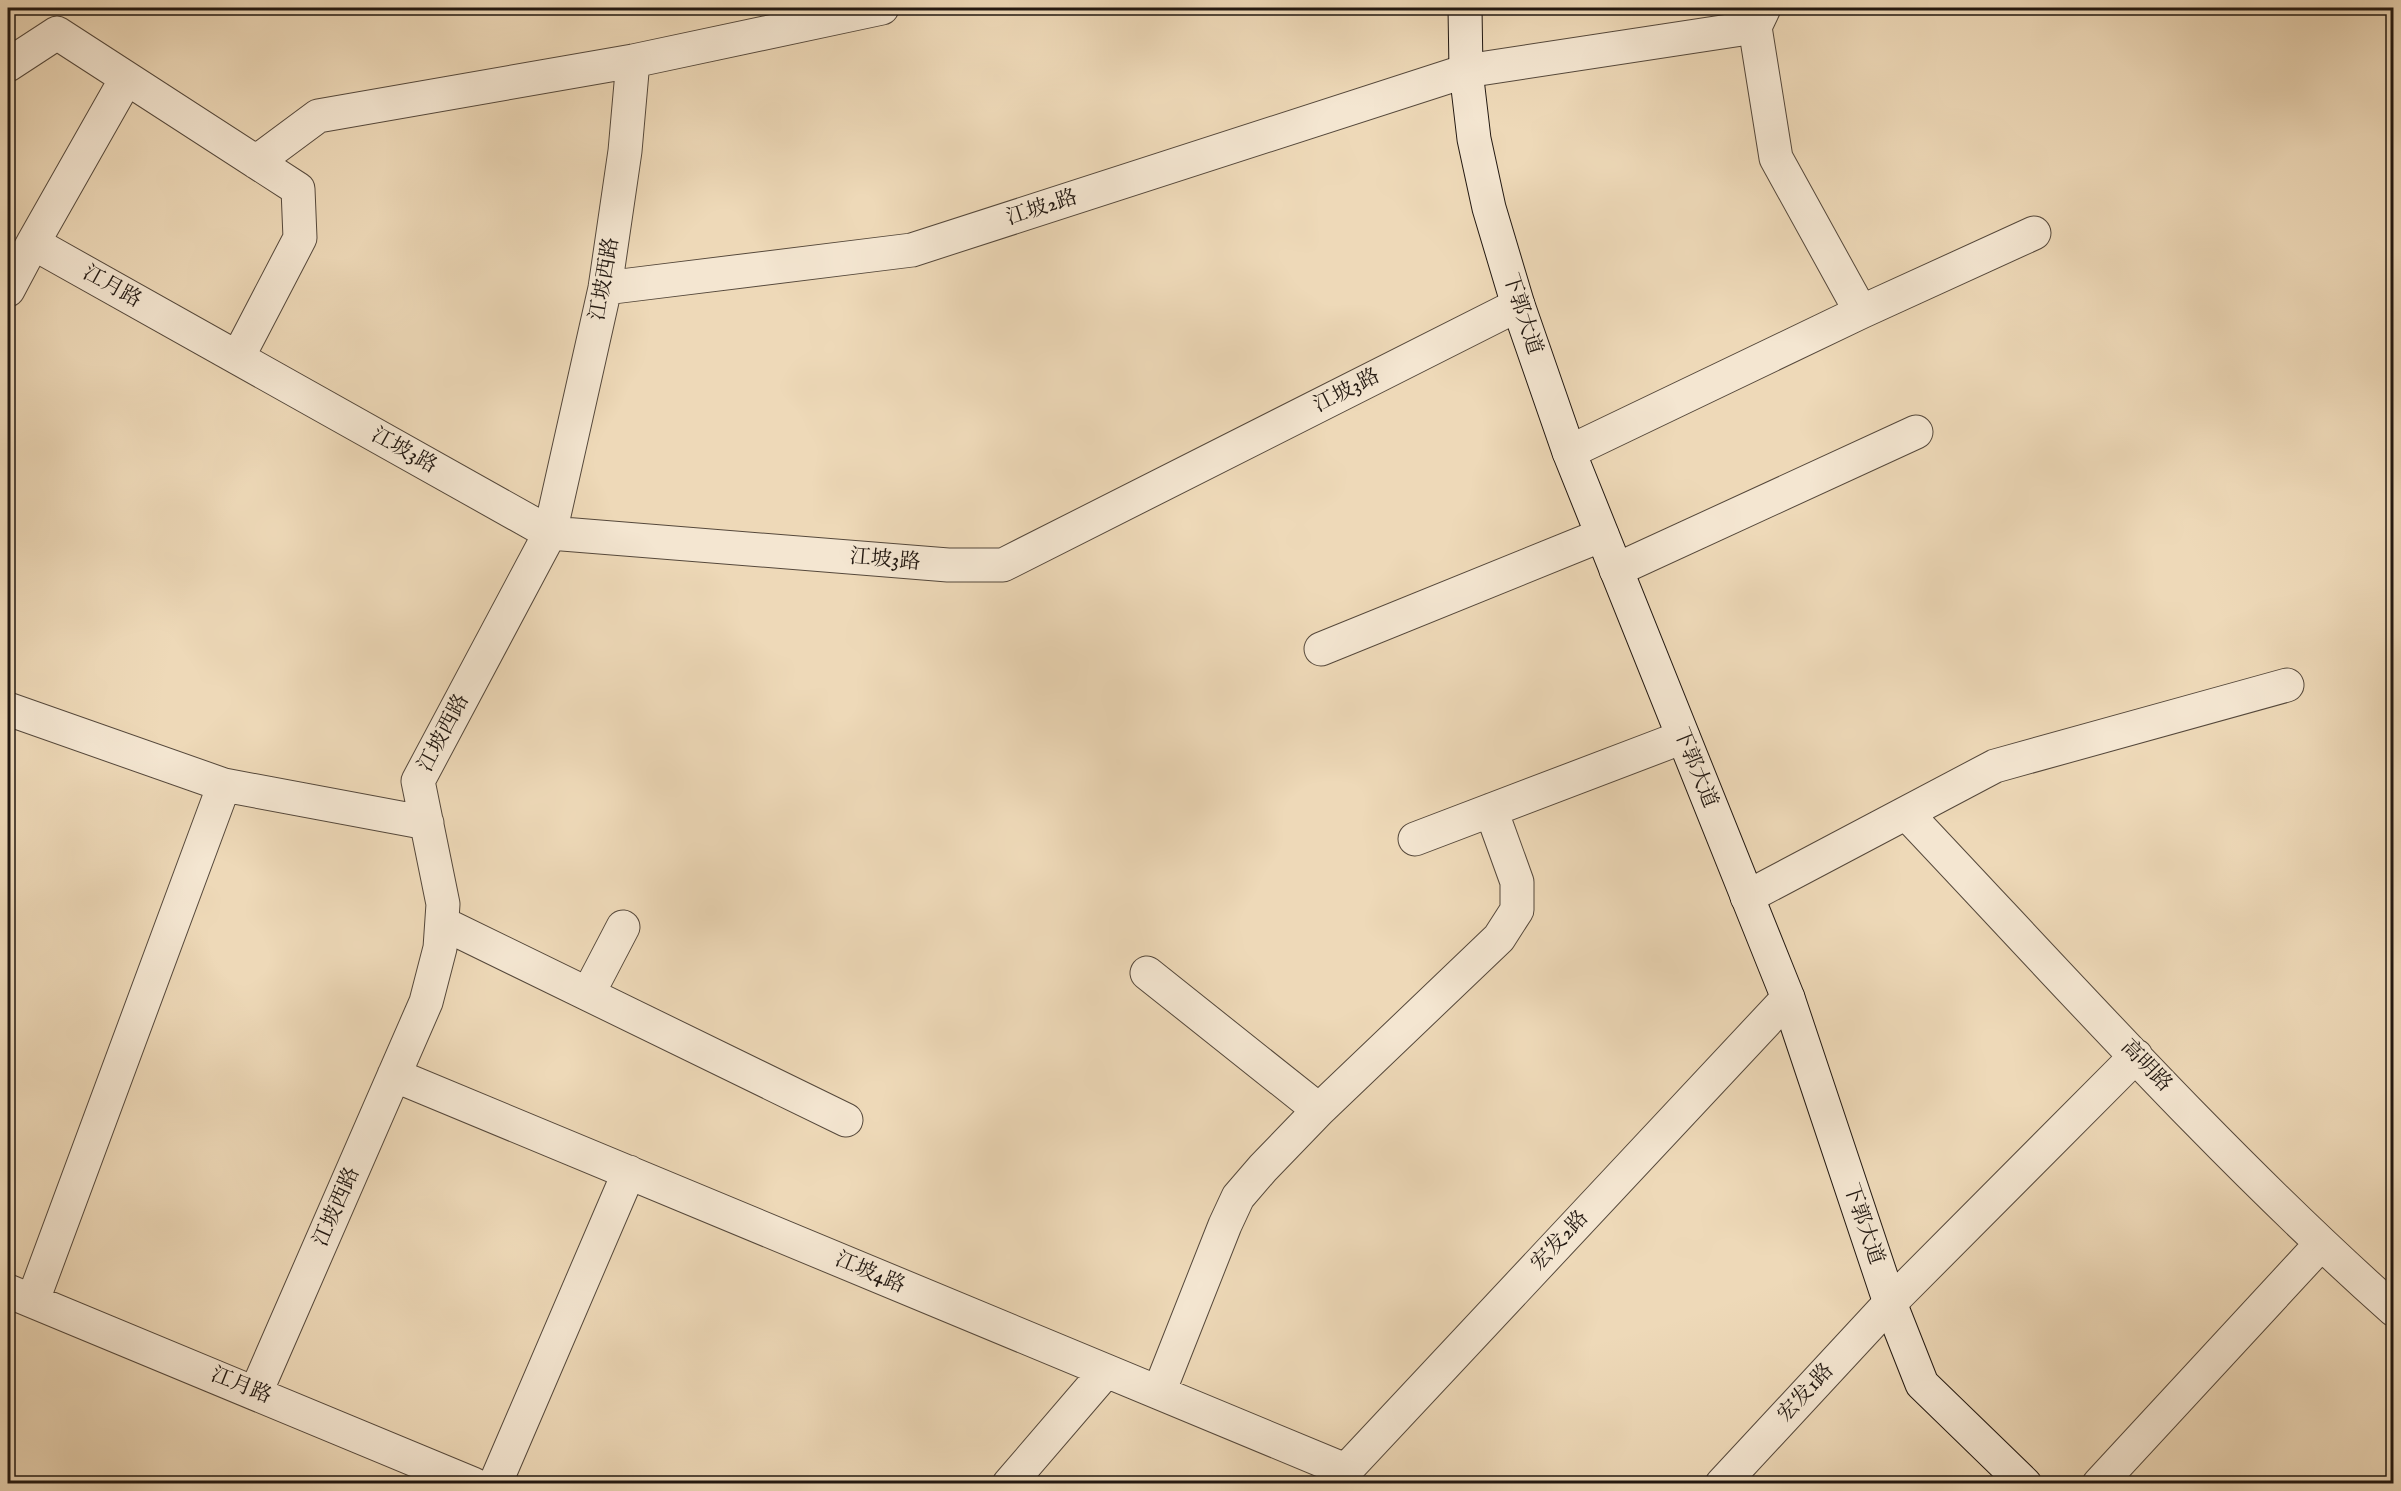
<svg xmlns="http://www.w3.org/2000/svg" width="2401" height="1491" font-family="'IM FELL English','Noto Serif SC',serif">
	<style>
		.lines { fill: none; stroke-linecap: round; stroke-linejoin: round }
		.minor-casing { stroke: #55483b; stroke-width: 35 }
		.secondary-casing { stroke: #221811; stroke-width: 35 }
		.minor { stroke: #f4e6d1; stroke-width: 33 }
		.secondary { stroke: #f4e6d1; stroke-width: 33 }
		.labels { text-anchor: middle; dominant-baseline: central; stroke-width: 6; stroke-linejoin: round; paint-order: stroke }
		.street-label { font-size: 21px; fill: #221811; stroke: #f4e6d1 }
	</style>
	<rect width="100%" height="100%" fill="#eed9b8"/>
	<filter id="stains"><feTurbulence type="fractalNoise" baseFrequency=".00333" numOctaves="4"/><feColorMatrix values="0 0 0 0 .2 0 0 0 0 .09 0 0 0 0 .02 0 0 0 .5 -.17"/></filter>
	<radialGradient id="worn" r=".72"><stop offset=".6" stop-color="#630" stop-opacity="0"/><stop offset="1" stop-color="#630" stop-opacity=".3"/></radialGradient>
	<g class="lines">
		<defs>
			<path id="minor" d="M1764,8L1755,27L1776,158L1861,312
				M8,65L57,33L298,189L300,238L238,357
				M256,162L318,116L633,61L882,8
				M33,243L126,79
				M605,288L912,250L1466,71L1755,27
				M8,290L33,243L550,533L948,565H1003L1518,305
				M1569,452L1861,312L2034,233
				M1616,570L1916,432
				M1321,649L1602,535
				M8,709L224,785L33,1300
				M224,785L427,823
				M1906,813C2065,981 2221,1156 2394,1310
				M1415,839L1683,737
				M1747,897L1995,766L2287,685
				M442,923L846,1120
				M1147,973L1319,1110
				M588,994L623,927
				M394,1075L1345,1470
				M8,1291L473,1484
				M256,1392L426,1002L440,948L443,904L418,781L550,533L605,288L625,151L633,61
				M1159,1392L1225,1225L1238,1197L1263,1168L1319,1110L1499,938L1517,910V882L1491,810
				M495,1484L629,1172
				M1009,1484L1106,1371
				M1333,1484L1788,998
				M1722,1484L1890,1303L2136,1056
				M2099,1484L2320,1245"/>
			<path id="secondary" d="M1465,8L1466,71L1474,139L1489,208L1518,305L1569,452L1788,998L1890,1303L1922,1384L2025,1484"/>
		</defs>
		<!-- minor casing -->
		<use href="#minor" class="minor-casing"/>
		<!-- secondary casing -->
		<use href="#secondary" class="secondary-casing"/>
		<!-- minor -->
		<use href="#minor" class="minor"/>
		<!-- secondary -->
		<use href="#secondary" class="secondary"/>
	</g>
	<g class="labels">
		<!-- street labels -->
		<g class="street-label">
			<text transform="translate(1042 208) rotate(-18)">江坡2路</text>
			<text transform="translate(605 279) rotate(-80)">江坡西路</text>
			<text transform="translate(112 287) rotate(29)">江月路</text>
			<text transform="translate(1522 314) rotate(72)">下郭大道</text>
			<text transform="translate(1347 391) rotate(-27)">江坡3路</text>
			<text transform="translate(404 451) rotate(29)">江坡3路</text>
			<text transform="translate(885 560) rotate(5)">江坡3路</text>
			<text transform="translate(444 733) rotate(-62)">江坡西路</text>
			<text transform="translate(1695 768) rotate(68)">下郭大道</text>
			<text transform="translate(2146 1066) rotate(46)">高明路</text>
			<text transform="translate(337 1207) rotate(-66)">江坡西路</text>
			<text transform="translate(1863 1224) rotate(71)">下郭大道</text>
			<text transform="translate(1560 1241) rotate(-47)">宏发2路</text>
			<text transform="translate(870 1273) rotate(23)">江坡4路</text>
			<text transform="translate(241 1386) rotate(22)">江月路</text>
			<text transform="translate(1806 1393) rotate(-47)">宏发1路</text>
		</g>
	</g>
	<!-- margin -->
	<rect width="2401" height="1491" fill="none" stroke="#eed9b8" stroke-width="30"/>
	<rect x="9" y="9" width="2383" height="1473" fill="none" stroke="#221811" stroke-width="3"/>
	<rect x="15" y="15" width="2371" height="1461" fill="none" stroke="#221811" stroke-width="1.5"/>
	<rect width="100%" height="100%" filter="url(#stains)"/>
	<rect width="100%" height="100%" fill="url(#worn)"/>
</svg>
